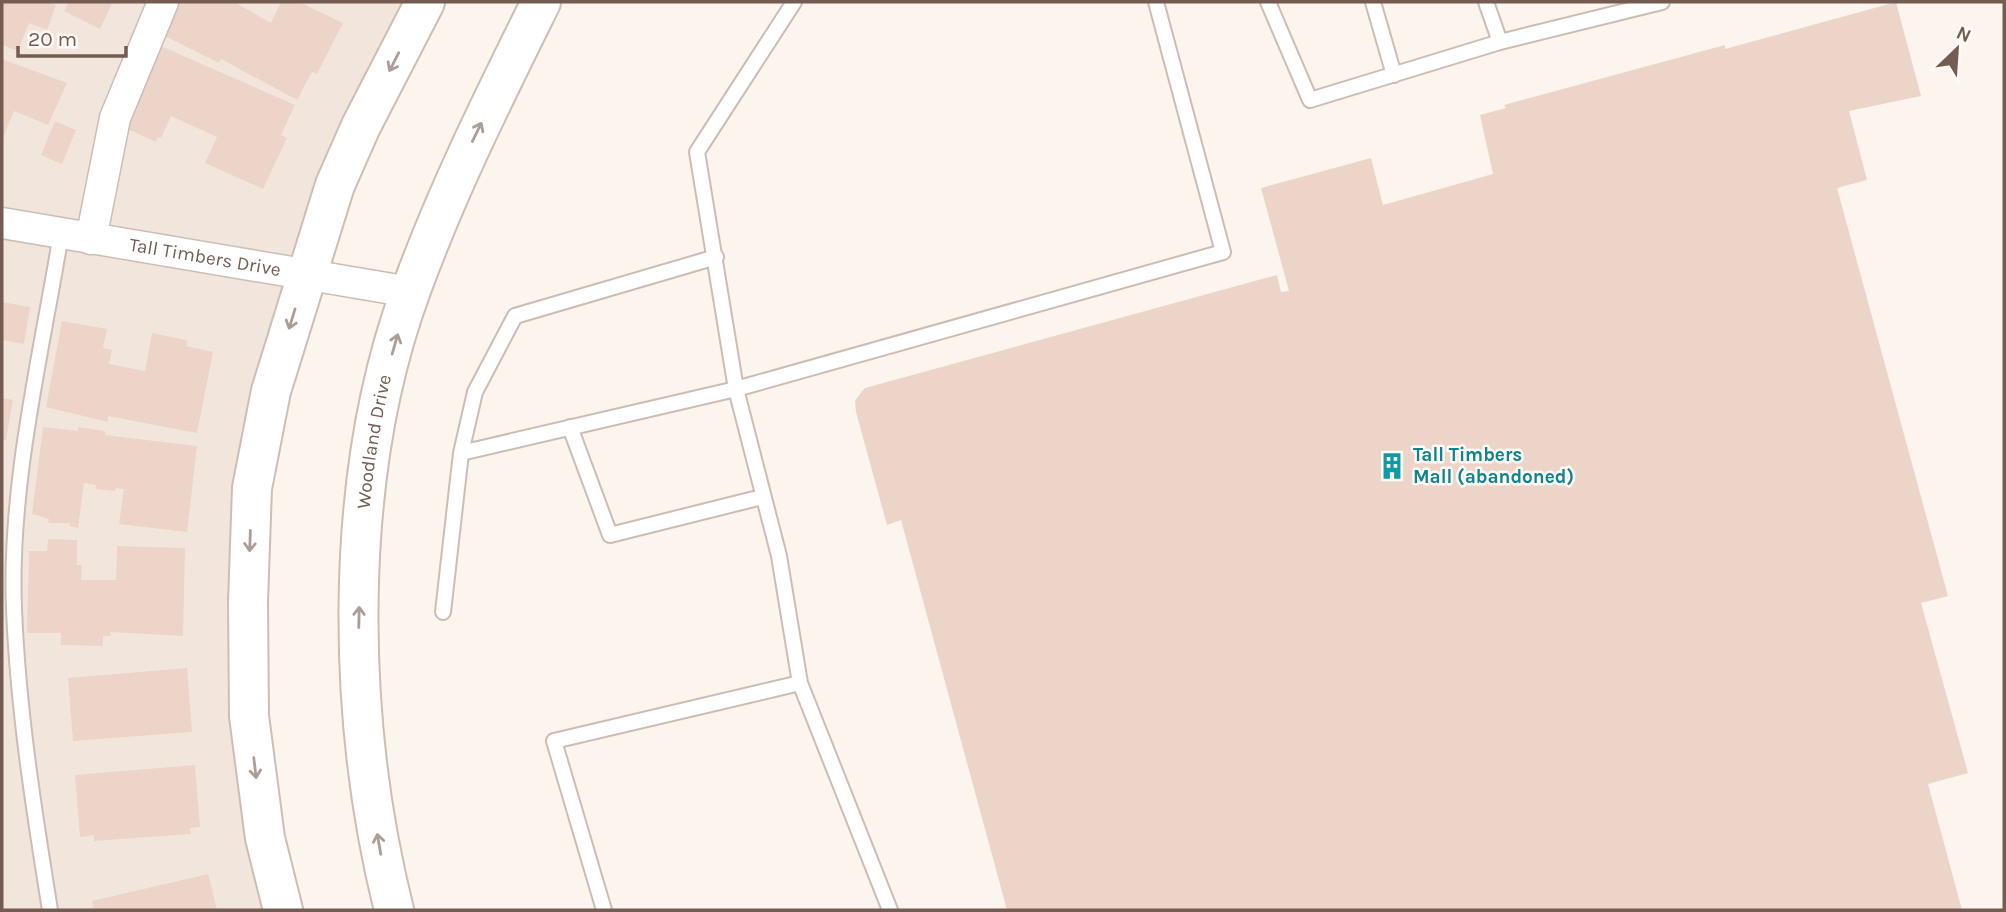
<svg xmlns="http://www.w3.org/2000/svg" width="2006" height="912" font-family="Karla,sans-serif">
	<style>
		.residential { fill: #f2e6dc }
		.building { fill: #edd4c8 }
		.lines { fill: none; stroke-linecap: round; stroke-linejoin: round }
		.lane-casing { stroke: #ccbdb4; stroke-width: 18 }
		.street-casing { stroke: #ccbdb4; stroke-width: 33 }
		.secondary-casing { stroke: #cebdb2; stroke-width: 42 }
		.lane { stroke: #fff; stroke-width: 14 }
		.street { stroke: #fff; stroke-width: 30 }
		.secondary { stroke: #fff; stroke-width: 38 }
		.oneway { stroke: #ac9d97 }
		.labels { text-anchor: middle; dominant-baseline: central; stroke-width: 5; stroke-linejoin: round; paint-order: stroke }
		.street-label { font-size: 19px; fill: #745c52; stroke: #fdf9f4 }
		.culture-label { font-size: 19px; font-weight: bold; fill: #0d838f; stroke: #fdf9f4; text-anchor: start }
	</style>
	<rect width="100%" height="100%" fill="#fbf5ed"/>
	<!-- residential -->
	<path class="residential" d="M2,2H414L303,222L271,329L244,468L270,910H2Z"/>
	<!-- building -->
	<path class="building" d="M2,2H49L56,5L47,30L29,23L18,51L2,45Z
		M69,2H113L100,29L64,11Z
		M174,2H234L271,23L281,2H299L343,23L317,74L312,72L297,100L221,59L219,63L159,33Z
		M1896,2L1921,96L1849,111L1867,180L1837,188L1948,596L1921,603L1968,773L1928,784L1962,910H1007L901,520L887,525L856,412L855,401L859,395L865,388L1277,275L1281,292L1289,291L1261,188L1371,158L1383,205L1493,174L1480,115L1506,108L1504,105L1725,45V49Z
		M154,43L295,105L281,135L287,138L263,189L205,163L217,137L171,116L161,138L158,137L156,142L117,124Z
		M2,59L67,83L48,125L14,111L2,140Z
		M55,121L76,130L62,164L41,155Z
		M2,302L30,307L24,344L2,340Z
		M62,321L107,329L103,348L112,350L109,364L145,371L152,333L187,340L186,346L213,352L197,433L108,416V422L46,407Z
		M2,398L13,400L6,440H2Z
		M43,427L78,431V427L105,431V435L197,446L187,532L119,524L124,489L116,488L115,491L95,489L96,485L84,483L78,528L70,526V523H48L49,519L32,514Z
		M48,539L77,540V565H82L81,580H116L117,546L185,548L183,636L110,632L111,636H103V646L61,645V633H27L29,551H47Z
		M187,668L192,732L73,741L68,678Z
		M195,765L200,827L190,828L191,834L94,841V835L80,837L75,775Z
		M208,874L217,910H94L92,901Z"/>
	<g class="lines">
		<defs>
			<path id="lane" d="M794,2L697,152L736,389L779,556L800,683L890,910
				M1268,2L1310,100L1500,42L1662,2
				M1373,2L1394,75
				M1486,2L1500,42
				M570,427L610,535L762,497
				M461,453L475,392L515,316L716,257
				M443,612L461,453L736,389L1223,252L1156,2
				M50,910C34,811 18,710 14,609C9,484 41,356 61,234
				M604,910L554,741L800,683"/>
			<g id="street">
				<path id="s1" d="M2,223L410,292"/>
				<path d="M91,239L115,118L163,2"/>
			</g>
			<g id="secondary">
				<path d="M283,910L265,838L249,716L248,602L252,488L271,391L335,185L361,126L425,2"/>
				<path id="s2" d="M394,910C346,718 342,478 411,290C447,191 494,97 541,2"/>
			</g>
		</defs>
		<!-- lane casing -->
		<use href="#lane" class="lane-casing"/>
		<!-- street casing -->
		<use href="#street" class="street-casing"/>
		<!-- secondary casing -->
		<use href="#secondary" class="secondary-casing"/>
		<!-- lane -->
		<use href="#lane" class="lane"/>
		<!-- street -->
		<use href="#street" class="street"/>
		<!-- secondary -->
		<use href="#secondary" class="secondary"/>
	</g>
	<!-- one-way arrows -->
	<defs><path id="oneway-shaft" d="M-6 0H5M1.5-3L5.5 0L1.5 3" fill="none" stroke-width="1.6" stroke-linecap="round" stroke-linejoin="round" transform="scale(1.75)"/></defs>
	<g class="oneway">
		<use href="#oneway-shaft" transform="translate(394 62) rotate(117)"/>
		<use href="#oneway-shaft" transform="translate(477 132) rotate(-64)"/>
		<use href="#oneway-shaft" transform="translate(292 319) rotate(107)"/>
		<use href="#oneway-shaft" transform="translate(395 344) rotate(-74)"/>
		<use href="#oneway-shaft" transform="translate(250 541) rotate(92)"/>
		<use href="#oneway-shaft" transform="translate(359 617) rotate(-89)"/>
		<use href="#oneway-shaft" transform="translate(255 768) rotate(83)"/>
		<use href="#oneway-shaft" transform="translate(379 844) rotate(-100)"/>
	</g>
	<!-- icons -->
	<defs>
		<symbol id="building-bare" viewBox="-9 -9 18 18"><path d="M-4-6H4V6H1V3H-1V6H-4ZM-2.5-4.3h1.7v1.8h-1.7ZM.8-4.3h1.7v1.8H.8ZM-2.5-1h1.7V.8h-1.7ZM.8-1h1.7V.8H.8Z" fill="#0f9aa8" stroke="#fdf9f4" stroke-width="2.5" paint-order="stroke"/></symbol>
	</defs>
	<g fill-rule="evenodd">
		<use href="#building-bare" x="1373" y="447" width="38" height="38"/>
	</g>
	<g class="labels">
		<!-- street labels -->
		<g class="street-label">
			<text stroke="none"><textPath href="#s1" startOffset="206">Tall Timbers Drive</textPath></text>
			<text stroke="none"><textPath href="#s2" startOffset="472">Woodland Drive</textPath></text>
		</g>
		<!-- culture labels -->
		<g class="culture-label">
			<text x="1413" y="455">Tall Timbers<tspan x="1413" dy="22">Mall (abandoned)</tspan></text>
		</g>
	</g>
	<!-- border -->
	<rect width="2006" height="912" fill="none" stroke="#745c52" stroke-width="7"/>
	<!-- north arrow -->
	<g transform="translate(1957 49) rotate(25)" stroke="#fdf9f4" stroke-width="5" paint-order="stroke">
	<path d="M0-5L12 26L0 18L-12 26Z" fill="#745c52"/>
	<text y="-10" font-size="19" font-weight="bold" text-anchor="middle" fill="#745c52">N</text>
	</g>
	<!-- scale -->
	<path d="M18 46v10h108v-10" fill="none" stroke="#745c52" stroke-width="3.5"/>
	<text x="28" y="46" font-size="21" fill="#745c52" stroke="#fdf9f4" stroke-width="5" paint-order="stroke">20 m</text>
</svg>
